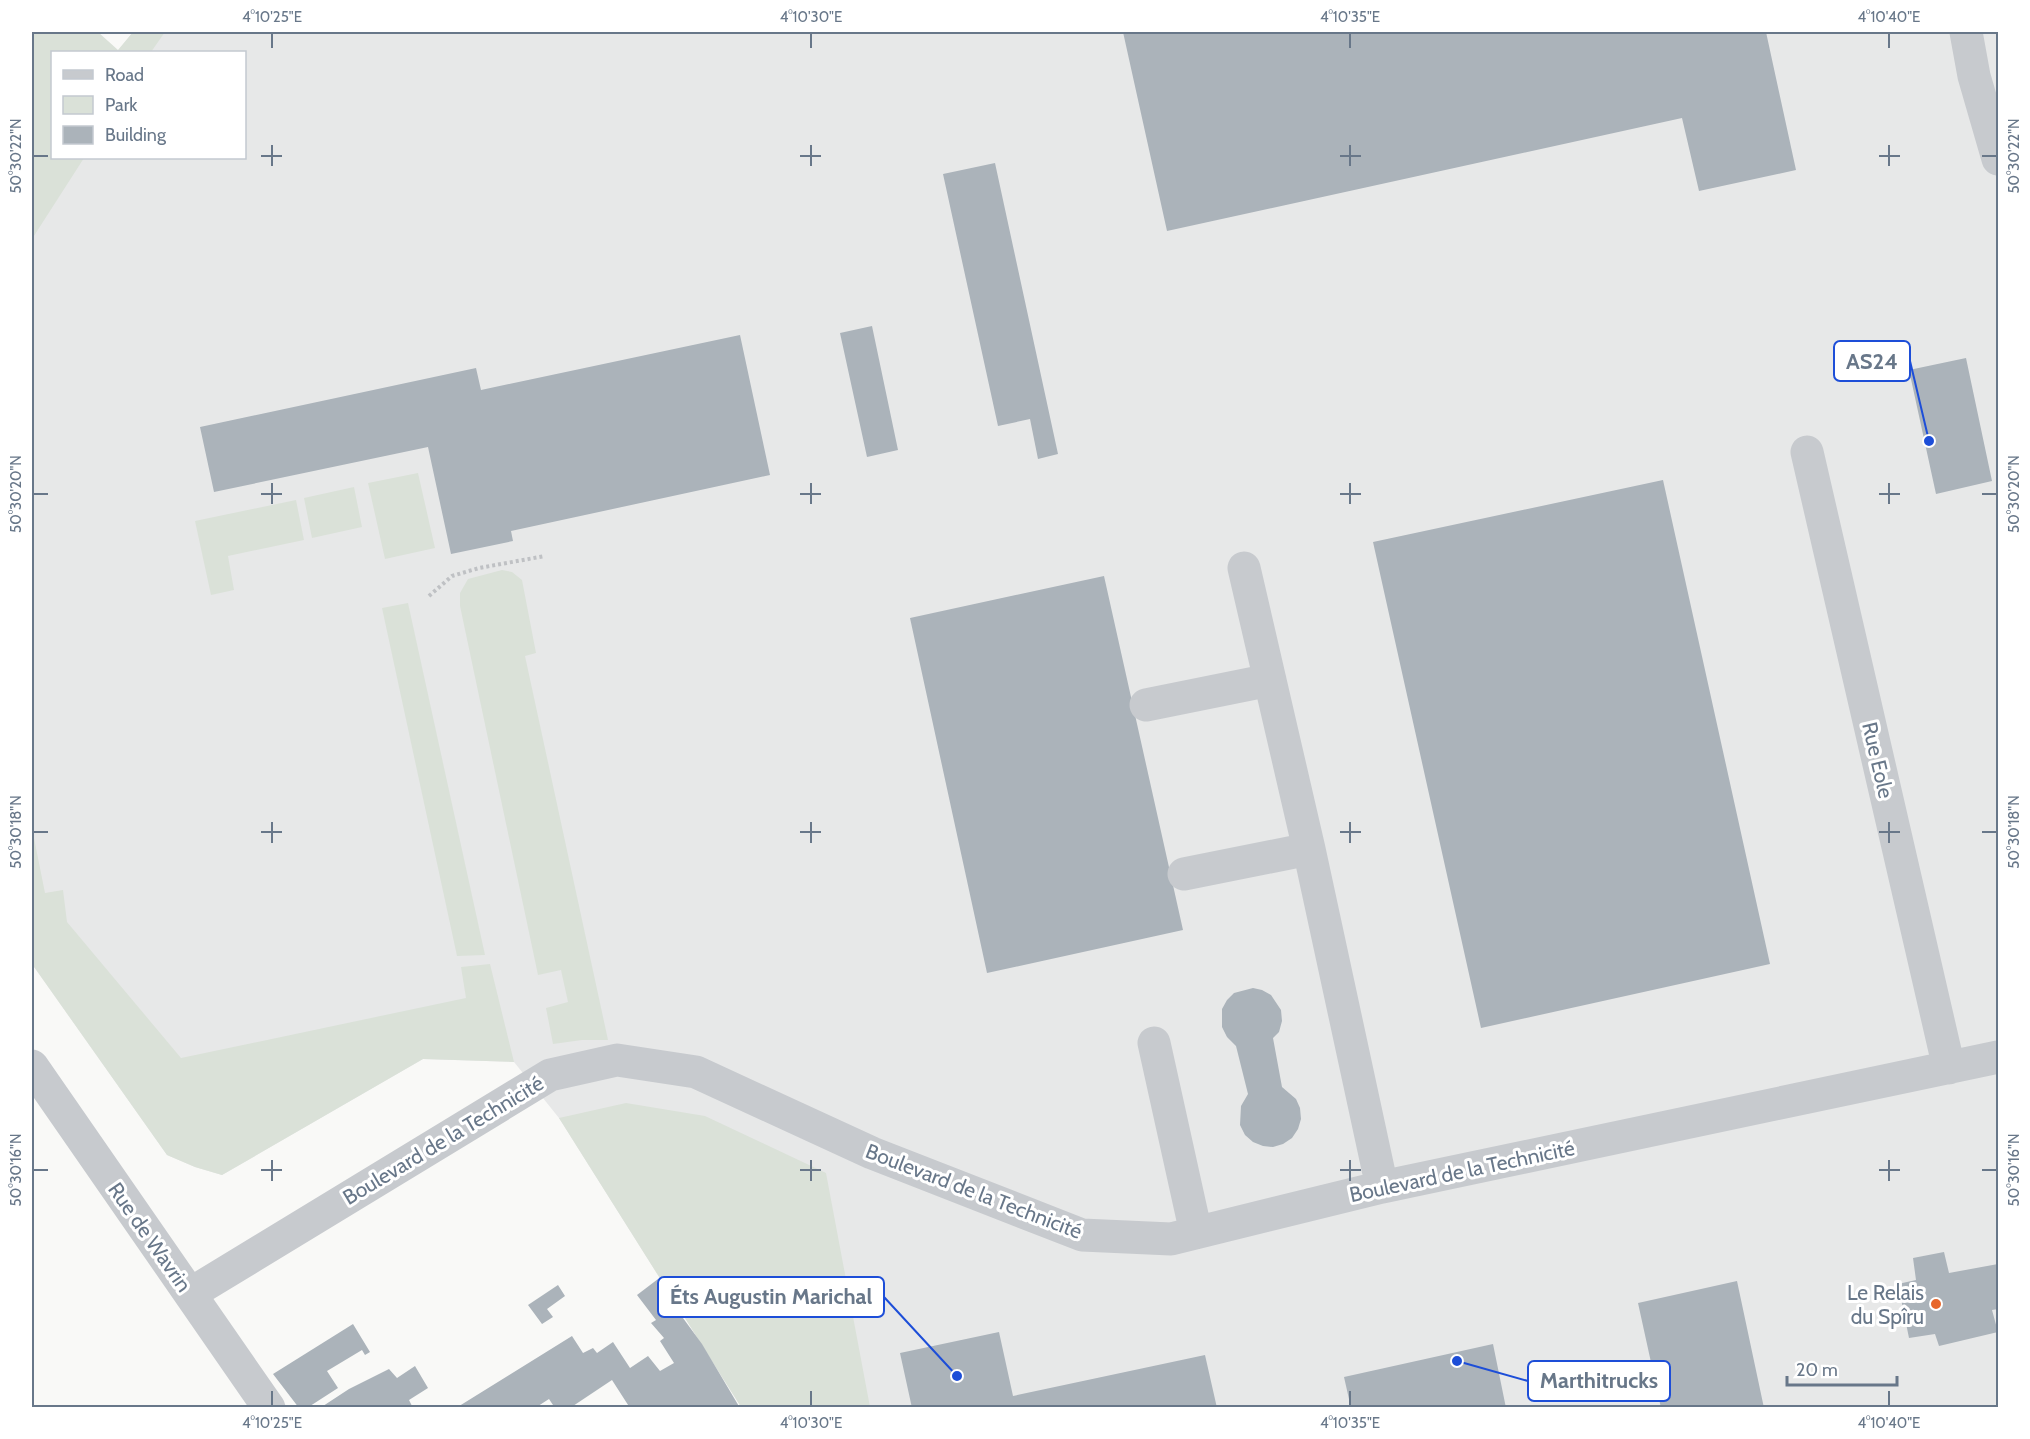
<svg xmlns="http://www.w3.org/2000/svg" width="2030" height="1439" font-family="Cabin,sans-serif">
	<style>
		.built { fill: #e7e8e8 }
		.green { fill: #dae1d8 }
		.building { fill: #abb3ba }
		.lines { fill: none; stroke-linecap: round; stroke-linejoin: round }
		.path { stroke: #bfc1c4; stroke-width: 4; stroke-dasharray: 3 3; stroke-linecap: butt }
		.minor { stroke: #c7cace; stroke-width: 33 }
		.ticks { fill: none; stroke: #687789; stroke-width: 2 }
		.poi-dot { fill: #e7662a; stroke: #fff; stroke-width: 2 }
		.labels { text-anchor: middle; dominant-baseline: central; stroke-width: 6; stroke-linejoin: round; paint-order: stroke }
		.street-label { font-size: 21px; fill: #687789; stroke: #fff }
		.poi-label { font-size: 21px; fill: #687789; stroke: #fff; text-anchor: end }
		.leader { fill: none; stroke: #1d4ed8; stroke-width: 2 }
		.callout-dot { fill: #1d4ed8; stroke: #fff; stroke-width: 2 }
		.callout { fill: #fff; stroke: #1d4ed8; stroke-width: 2 }
		.callout-label { font-size: 22px; text-anchor: middle; font-weight: bold; fill: #687789 }
		.neatline { fill: none; stroke: #687789; stroke-width: 2 }
		.ticks-label { font-size: 15px; text-anchor: middle; fill: #687789 }
	</style>
	<rect width="100%" height="100%" fill="#f9f9f7"/>
	<!-- built -->
	<path class="built" d="M133,32H1998V1407H741L559,1118L514,1062L423,1059L222,1175L195,1167L167,1155L32,964V165L52,158H244V52H117Z"/>
	<!-- green -->
	<path class="green" d="M32,32H98L118,50L133,32H165L151,52H52V158H84L32,239Z
		M418,473L435,548L385,559L368,483Z
		M354,487L362,527L312,538L304,498Z
		M296,500L304,540L228,556L234,590L211,595L195,521Z
		M502,570L512,572L522,580L536,653L525,656L608,1040H582L553,1044L546,1008L568,1002L561,970L538,975L460,606V593L468,579Z
		M408,603L485,955L457,956L382,608Z
		M32,828L45,893L63,890L67,922L181,1058L466,998L461,967L490,964L514,1062L423,1059L222,1175L195,1167L167,1155L32,964Z
		M626,1103L705,1116L826,1173L870,1407H741L559,1118Z"/>
	<!-- building -->
	<path class="building" d="M1123,32H1766L1796,170L1699,191L1682,118L1167,231Z
		M995,163L1058,454L1038,459L1030,419L998,426L943,174Z
		M872,326L898,450L867,457L840,333Z
		M740,335L770,475L511,531L513,541L451,554L428,447L214,492L200,427L476,368L481,390Z
		M1966,358L1992,481L1936,494L1909,370Z
		M1663,480L1770,964L1481,1028L1373,542Z
		M1104,576L1183,930L987,973L910,618Z
		M1253,988L1262,990L1271,995L1281,1010L1282,1021L1279,1032L1273,1038L1282,1087L1296,1099L1300,1108L1301,1119L1298,1129L1292,1138L1283,1144L1273,1147L1263,1146L1253,1142L1245,1135L1240,1125L1241,1106L1248,1094L1236,1046L1227,1037L1222,1027V1009L1227,1000L1234,993Z
		M1944,1252L1949,1273L1998,1264V1309L1992,1310L1998,1332L1939,1346L1935,1334L1909,1338L1898,1284L1916,1280L1913,1258Z
		M658,1279L674,1301L672,1303L702,1344L740,1408H630L612,1380L570,1408H555L549,1399L535,1408H456L572,1336L583,1353L593,1348L597,1353L613,1342L630,1368L648,1356L660,1371L674,1363L660,1341L664,1338L651,1323L656,1320L637,1295Z
		M1737,1281L1764,1408H1661L1638,1303Z
		M558,1285L565,1296L547,1309L553,1317L542,1324L528,1305Z
		M353,1324L370,1352L365,1355L362,1350L327,1371L338,1388L307,1408H299L273,1374Z
		M999,1332L1013,1396L1205,1355L1217,1408H912L900,1353Z
		M1493,1344L1506,1408H1351L1344,1377Z
		M415,1366L428,1388L409,1400L413,1408H320L349,1389L389,1369L397,1378Z"/>
	<g class="lines">
		<!-- path -->
		<path class="path" d="M429,596L452,576L479,568L545,556"/>
		<!-- minor -->
		<path class="minor" d="M1966,32L1974,76L1998,159
			M1807,452L1949,1068
			M1244,568L1309,849L1382,1187
			M1146,705L1270,680
			M1184,874L1309,849
			M1154,1043L1196,1233
			M32,1066L269,1408
			M190,1294L550,1075L617,1060L696,1072L872,1153L1082,1235L1171,1239L1382,1187L1998,1057"/>
	</g>
	<!-- ticks -->
	<path class="ticks" d="M272,33V48M811,33V48M1350,33V48M1889,33V48M272,145V166M811,145V166M1350,145V166M1889,145V166M33,156H48M261,156H282M800,156H821M1340,156H1361M1879,156H1900M1982,156H1997M272,483V504M811,483V504M1350,483V504M1889,483V504M33,494H48M261,494H282M800,494H821M1340,494H1361M1879,494H1900M1982,494H1997M272,822V843M811,822V843M1350,822V843M1889,822V843M33,832H48M261,832H282M800,832H821M1340,832H1361M1879,832H1900M1982,832H1997M272,1160V1181M811,1160V1181M1350,1160V1181M1889,1160V1181M33,1170H48M261,1170H282M800,1170H821M1340,1170H1361M1879,1170H1900M1982,1170H1997M272,1391V1406M811,1391V1406M1350,1391V1406M1889,1391V1406"/>
	<!-- markers -->
	<circle class="poi-dot" cx="1936" cy="1304" r="6"/>
	<g class="labels">
		<!-- street labels -->
		<g class="street-label">
			<text transform="translate(1878 760) rotate(77)">Rue Eole</text>
			<text transform="translate(443 1140) rotate(-31)">Boulevard de la Technicité</text>
			<text transform="translate(1462 1171) rotate(-12)">Boulevard de la Technicité</text>
			<text transform="translate(974 1191) rotate(21)">Boulevard de la Technicité</text>
			<text transform="translate(150 1237) rotate(55)">Rue de Wavrin</text>
		</g>
		<!-- poi labels -->
		<g class="poi-label">
			<text x="1924" y="1292">Le Relais<tspan x="1924" dy="24">du Spîru</tspan></text>
		</g>
	</g>
	<!-- callouts -->
	<path class="leader" d="M1929 441L1910 361M957 1376L884 1297M1457 1361L1528 1381"/>
	<g class="callout-dot">
		<circle cx="1929" cy="441" r="6"/>
		<circle cx="957" cy="1376" r="6"/>
		<circle cx="1457" cy="1361" r="6"/>
	</g>
	<g class="callout">
		<rect x="1834" y="341" width="76" height="40" rx="6"/>
		<rect x="658" y="1277" width="226" height="40" rx="6"/>
		<rect x="1528" y="1361" width="142" height="40" rx="6"/>
	</g>
	<g class="callout-label">
		<text x="1872" y="369">AS24</text>
		<text x="771" y="1304">Éts Augustin Marichal</text>
		<text x="1599" y="1388">Marthitrucks</text>
	</g>
	<!-- border -->
	<rect width="2030" height="1439" fill="none" stroke="#ffffff" stroke-width="66"/>
	<!-- legend -->
	<rect x="51" y="51" width="195" height="108" fill="#ffffff" stroke="#c3c9d0" stroke-width="1.5"/>
	<rect x="63" y="70" width="30" height="9" fill="#c7cace" stroke="#c3c9d0" stroke-width="1.5"/>
	<text x="105" y="81" font-size="18" fill="#687789">Road</text>
	<rect x="63" y="96" width="30" height="18" fill="#dae1d8" stroke="#c3c9d0" stroke-width="1.5"/>
	<text x="105" y="111" font-size="18" fill="#687789">Park</text>
	<rect x="63" y="126" width="30" height="18" fill="#abb3ba" stroke="#c3c9d0" stroke-width="1.5"/>
	<text x="105" y="141" font-size="18" fill="#687789">Building</text>
	<!-- scale -->
	<path d="M1787 1376v9h110v-9" fill="none" stroke="#687789" stroke-width="3"/>
	<text x="1796" y="1376" font-size="18" fill="#687789" stroke="#ffffff" stroke-width="4.5" paint-order="stroke">20 m</text>
	<rect x="33" y="33" width="1964" height="1373" class="neatline"/>
	<g class="ticks-label">
		<text x="272" y="22">4°10'25"E</text>
		<text x="811" y="22">4°10'30"E</text>
		<text x="1350" y="22">4°10'35"E</text>
		<text x="1889" y="22">4°10'40"E</text>
		<text transform="translate(16 156) rotate(-90)" y="5">50°30'22"N</text>
		<text transform="translate(2014 156) rotate(-90)" y="5">50°30'22"N</text>
		<text transform="translate(16 494) rotate(-90)" y="5">50°30'20"N</text>
		<text transform="translate(2014 494) rotate(-90)" y="5">50°30'20"N</text>
		<text transform="translate(16 832) rotate(-90)" y="5">50°30'18"N</text>
		<text transform="translate(2014 832) rotate(-90)" y="5">50°30'18"N</text>
		<text transform="translate(16 1170) rotate(-90)" y="5">50°30'16"N</text>
		<text transform="translate(2014 1170) rotate(-90)" y="5">50°30'16"N</text>
		<text x="272" y="1428">4°10'25"E</text>
		<text x="811" y="1428">4°10'30"E</text>
		<text x="1350" y="1428">4°10'35"E</text>
		<text x="1889" y="1428">4°10'40"E</text>
	</g>
</svg>
